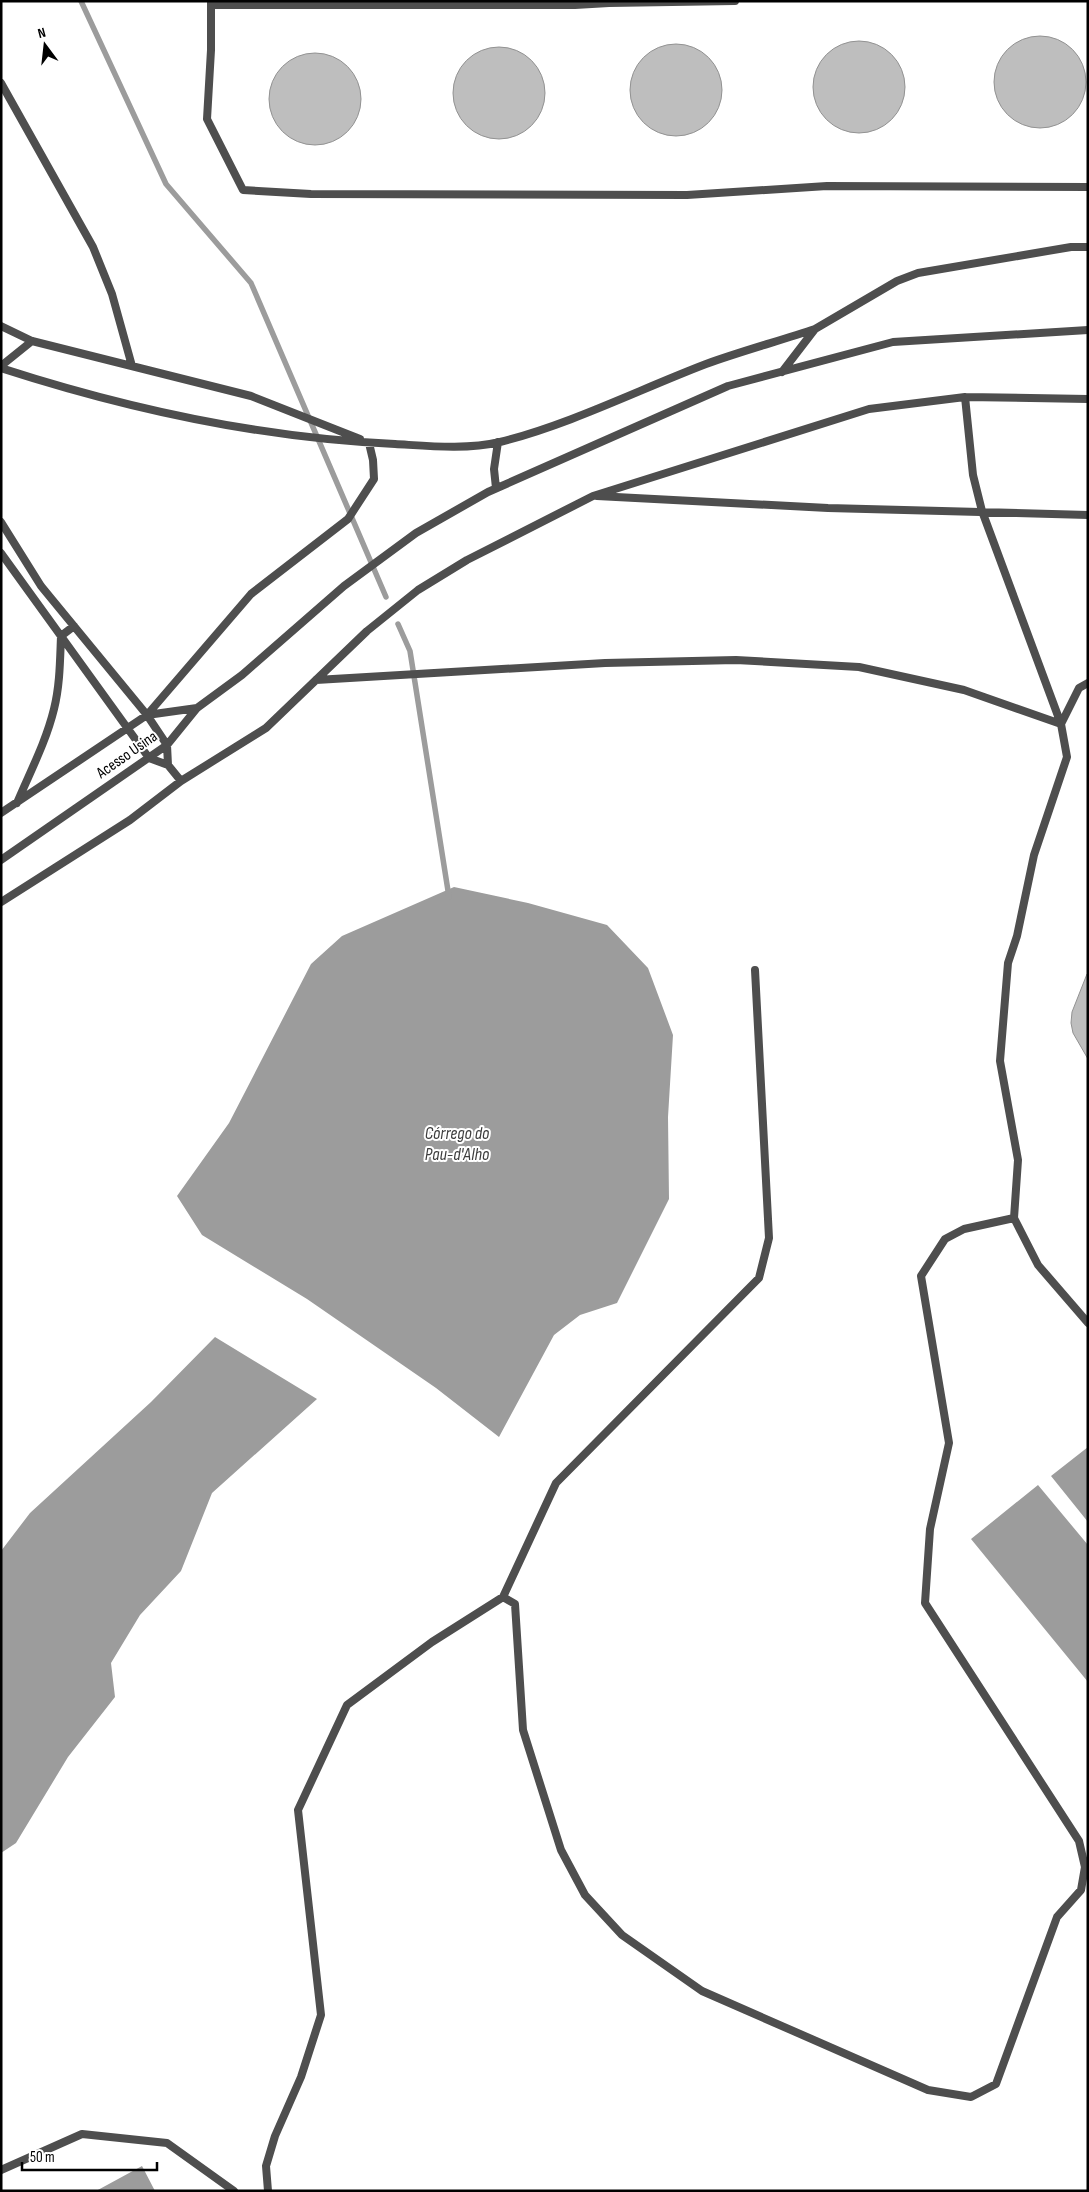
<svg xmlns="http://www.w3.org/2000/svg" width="1089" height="2192" font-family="'Sofia Sans Condensed',sans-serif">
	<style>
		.water { fill: #9c9c9c }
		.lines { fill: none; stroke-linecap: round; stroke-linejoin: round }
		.stream { stroke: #9c9c9c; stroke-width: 5.5 }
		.building { fill: #bebebe; stroke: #929292 }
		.lane { stroke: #4e4e4e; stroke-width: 8 }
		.labels { text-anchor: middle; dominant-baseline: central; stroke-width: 4; stroke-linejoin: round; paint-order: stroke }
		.street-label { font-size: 16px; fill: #000; stroke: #fff }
		.water-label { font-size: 18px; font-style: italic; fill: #3d3d3d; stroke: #fff }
	</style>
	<rect width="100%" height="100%" fill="#fff"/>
	<!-- water -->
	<path class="water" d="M454,887L528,903L607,925L648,968L673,1035L668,1117L669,1199L617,1303L580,1315L554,1335L499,1437L436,1388L307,1299L202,1235L177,1196L229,1123L311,964L342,936Z
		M215,1337L317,1399L212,1493L181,1571L140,1615L111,1663L115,1697L68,1757L16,1843L1,1853V1551L30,1513L151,1402Z
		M1088,1447V1522L1051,1476Z
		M1038,1485L1088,1545V1682L971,1539Z
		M142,2166L155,2191H96Z"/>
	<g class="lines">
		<!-- stream -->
		<path class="stream" d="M81,1L166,184L251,283L386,597
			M398,624L410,651L449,897"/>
	</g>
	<!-- building -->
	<path class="building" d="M994 82a46 46 0 1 1 92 0a46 46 0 1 1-92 0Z
		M813 87a46 46 0 1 1 92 0a46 46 0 1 1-92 0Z
		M630 90a46 46 0 1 1 92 0a46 46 0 1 1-92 0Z
		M453 93a46 46 0 1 1 92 0a46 46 0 1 1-92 0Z
		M269 99a46 46 0 1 1 92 0a46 46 0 1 1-92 0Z
		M1087,974H1088V1059L1073,1033L1071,1023L1072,1012Z"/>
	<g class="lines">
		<!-- lane -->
		<path class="lane" d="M211,1V50L207,119L243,190L311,194L687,195L827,186L1088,187
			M211,5H575L609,3L735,1
			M1,83L93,247L112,294L132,366
			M1,326L32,341L251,396L360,439
			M1,366L32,341
			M1,368C128,409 261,438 395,444C429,446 466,450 500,442C571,424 638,390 706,364C742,351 779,341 815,329
			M782,372L815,329L897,281L918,273L1071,247H1088
			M965,397L973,475L982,511L1061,724
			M496,488L494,469L498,442
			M597,496L828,508L1088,515
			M1,522L41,586L147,715L167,745L168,765L181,781
			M1,553L149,758L168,765
			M316,680L605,663L736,660L859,667L964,690L1061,724
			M1088,683L1079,688L1061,724L1067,757L1034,855L1017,936L1008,963L1000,1061L1018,1160L1014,1218L1038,1265L1088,1323
			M147,715L251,594L348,519L374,479L373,460L369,443
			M17,803C30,772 46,742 54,709C60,685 60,660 61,636L74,626
			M1,813L147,715L197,708
			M1,860L167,745L197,708L242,675L344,586L416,533L488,492L728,386L893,342L1088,330
			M1,902L130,820L181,781L266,728L367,631L418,590L467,560L593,496L869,409L965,397L1088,399
			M503,1597L556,1483L759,1278L769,1238L755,970
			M1,2170L82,2134L167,2143L234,2191
			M268,2191L266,2166L275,2136L301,2077L321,2015L298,1810L347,1705L432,1642L503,1597L515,1604L523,1730L561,1850L585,1895L622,1935L702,1991L928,2090L971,2097L996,2084L1057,1917L1081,1890L1085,1867L1079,1841L925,1603L930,1529L949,1443L921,1276L945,1239L964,1229L1014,1218"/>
	</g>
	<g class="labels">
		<!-- street labels -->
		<g class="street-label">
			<text transform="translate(127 755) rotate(-35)">Acesso Usina</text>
		</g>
		<!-- water labels -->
		<g class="water-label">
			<text x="457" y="1133">Córrego do<tspan x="457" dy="21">Pau-d'Alho</tspan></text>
		</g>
	</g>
	<!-- border -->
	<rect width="1089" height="2192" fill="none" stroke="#000000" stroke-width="5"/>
	<!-- north arrow -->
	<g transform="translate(45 45) rotate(345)" stroke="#ffffff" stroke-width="4" paint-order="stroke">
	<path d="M0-4L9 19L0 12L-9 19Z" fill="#000000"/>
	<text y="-8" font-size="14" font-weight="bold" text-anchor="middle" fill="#000000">N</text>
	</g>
	<!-- scale -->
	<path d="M22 2162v8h135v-8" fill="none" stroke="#000000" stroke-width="2.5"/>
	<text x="30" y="2162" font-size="15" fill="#000000" stroke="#ffffff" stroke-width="4" paint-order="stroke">50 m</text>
</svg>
